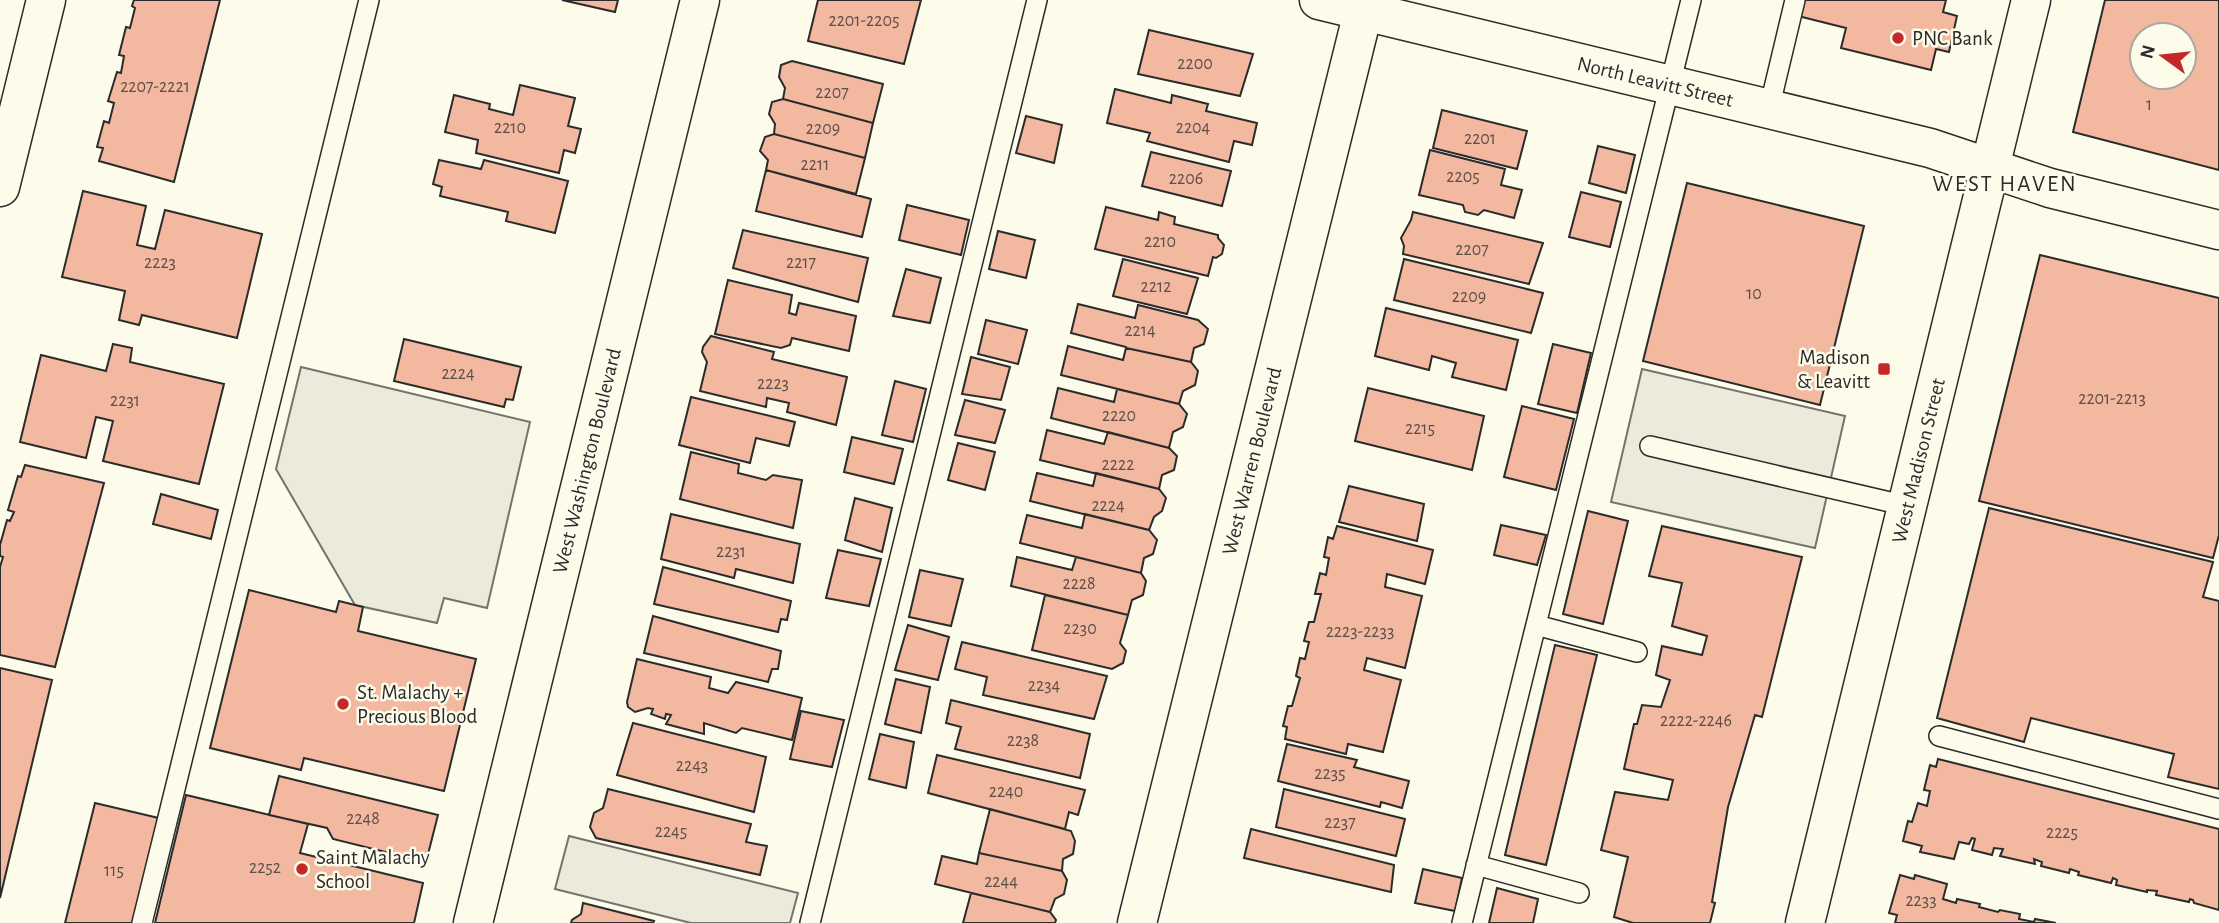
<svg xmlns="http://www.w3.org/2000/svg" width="2219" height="923" font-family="'Alegreya Sans',sans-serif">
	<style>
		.parking { fill: #eceadb; stroke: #74746e; stroke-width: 2 }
		.building { fill: #f2b8a0; stroke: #2b2b2b; stroke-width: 2; fill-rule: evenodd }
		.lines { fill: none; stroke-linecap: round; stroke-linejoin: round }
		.lane-casing { stroke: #2b2b2b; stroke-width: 22 }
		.street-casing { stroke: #2b2b2b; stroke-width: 41 }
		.secondary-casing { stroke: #2b2b2b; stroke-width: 41 }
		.lane { stroke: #fdfbea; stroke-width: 19 }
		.street { stroke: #fdfbea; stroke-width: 38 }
		.secondary { stroke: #fdfbea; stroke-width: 38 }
		.poi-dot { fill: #c62828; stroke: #fdfbea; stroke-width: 2.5 }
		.labels { text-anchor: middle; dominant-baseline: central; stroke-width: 5; stroke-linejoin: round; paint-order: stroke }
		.number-label { font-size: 18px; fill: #5d4e48 }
		.poi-label { font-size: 21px; fill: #2b2b2b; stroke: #fdfbea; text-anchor: start }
		.street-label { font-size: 21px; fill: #2b2b2b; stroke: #fdfbea }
		.neighbourhood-label { font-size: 23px; letter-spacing: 2px; fill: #2b2b2b; stroke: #fdfbea }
	</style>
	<rect width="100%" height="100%" fill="#fdfbea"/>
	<!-- parking -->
	<path class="parking" d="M301,367L530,422L487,608L444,598L437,623L355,605L276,469Z
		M1642,369L1845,416L1815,548L1611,502Z
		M569,836L798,893L790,923H691L555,889Z"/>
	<!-- building -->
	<path class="building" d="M134,0H220L174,182L99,161L103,148L97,147L104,121L109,123L114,103L108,101L117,72L121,73L124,56L119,55L126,27L130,28L135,8L132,6Z
		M562,0H618L615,12Z
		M818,0H921L904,64L808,41Z
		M1797,0H1946L1943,12L1957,16L1949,52L1936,49L1931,70L1841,48L1846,28L1794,15Z
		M2105,0H2219V170L2073,132ZM2142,35H2184V77H2142Z
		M1149,30L1253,54L1240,96L1138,74Z
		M792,61L883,84L873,123L783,99L785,88L779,77L781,65Z
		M520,85L575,98L568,126L581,129L575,153L564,150L559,173L476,153L478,140L445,132L454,95L490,104L489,109L513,115Z
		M1115,89L1171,103L1172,95L1208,104L1206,111L1257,123L1252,145L1234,141L1229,162L1147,141L1150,133L1107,123Z
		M783,99L873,123L865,158L774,134L775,124L769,114L772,102Z
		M1442,110L1527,131L1517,169L1433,148Z
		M1026,116L1062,125L1054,163L1016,153Z
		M774,134L865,158L856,194L766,170L768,160L760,151L765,137Z
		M1598,146L1635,155L1626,193L1589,183Z
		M1430,150L1505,169L1501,185L1522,190L1514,218L1484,210L1478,215L1465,212L1463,205L1419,195Z
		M1151,152L1231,171L1222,206L1142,186Z
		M439,160L481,169L484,160L568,181L555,233L506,221L508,212L440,196L442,187L433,184Z
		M766,170L871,199L862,237L756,211Z
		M1687,183L1864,226L1820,405L1643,361Z
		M83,191L146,206L137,245L155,249L165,210L262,234L237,338L142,315L139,325L119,320L125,291L62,277Z
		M1581,192L1621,202L1610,247L1569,237Z
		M907,205L969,220L961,255L899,240Z
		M1106,207L1158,220L1159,212L1175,217L1174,224L1218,235V238L1224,245L1222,254L1216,258L1213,257L1208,276L1095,249Z
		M1413,212L1543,243L1529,284L1403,254L1404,246L1401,238L1411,220Z
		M743,230L868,258L858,302L733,268Z
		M998,231L1035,240L1026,278L989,269Z
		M2040,255L2219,298V535L2213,558L1979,501Z
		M1123,259L1198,278L1187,314L1113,296Z
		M1404,259L1543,293L1531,333L1394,300Z
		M906,269L941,278L930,323L893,316Z
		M728,280L792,295L789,313L796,315L799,303L856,316L849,351L792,338L790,345L781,348L715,334Z
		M1078,304L1135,318L1138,305L1198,320L1208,329L1204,344L1194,348L1191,362L1126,348V347L1071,333Z
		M1386,308L1518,340L1506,390L1452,377L1456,363L1432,356L1429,370L1375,356Z
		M986,320L1027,330L1018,364L978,354Z
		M711,336L774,352L772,359L847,377L836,425L787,412L789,403L767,398L766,407L700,391L707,362L702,352L703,347Z
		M404,339L521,367L513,400L506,399L504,407L394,381Z
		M113,344L132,348L130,362L224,384L199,484L103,461L113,421L96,417L86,458L20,442L41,355L106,371Z
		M1553,344L1591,353L1577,413L1538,404Z
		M1068,346L1123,360L1126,348L1191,362L1198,371L1195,385L1183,391L1179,404L1061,375Z
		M971,357L1010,367L1001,400L962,394Z
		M895,381L926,389L913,442L882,435Z
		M1058,388L1114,402L1117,389L1179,404L1187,414L1183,427L1173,432L1169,448L1051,418Z
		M1368,388L1484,416L1472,470L1355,441Z
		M691,397L795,422L789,446L756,438L750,463L679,445Z
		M965,400L1005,410L995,443L955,435Z
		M1522,406L1574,419L1556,490L1504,477Z
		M1047,430L1104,444L1108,432L1169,448L1177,456L1174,470L1162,475L1159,489L1040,460Z
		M852,437L903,449L894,484L844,472Z
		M958,443L995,452L985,490L948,480Z
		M691,452L739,464L738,473L766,480L773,475L802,480L793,528L680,499Z
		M25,465L104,483L55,667L0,655V567L3,557L0,556V545L7,520L10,521L14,512L8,510L18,476L21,477Z
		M1037,473L1093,486L1096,473L1159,489L1166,498L1162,511L1154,517L1149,530L1030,501Z
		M1349,486L1424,504L1417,541L1339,522Z
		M161,494L218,510L211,539L153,524Z
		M855,498L892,508L882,552L845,540Z
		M1989,508L2213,562L2203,597L2219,601V789L2168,777L2174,754L2031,718L2024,742L1937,718Z
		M1588,511L1628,521L1603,624L1563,614Z
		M671,514L800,544L793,583L736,569L734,578L661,559Z
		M1085,514L1149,530L1157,540L1153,554L1144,558L1141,573L1020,543L1027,515L1082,528Z
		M1501,525L1546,535L1537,565L1494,555Z
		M1337,526L1433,550L1425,584L1387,574L1385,587L1422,596L1405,668L1367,658L1364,670L1401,680L1383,752L1348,744L1346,754L1285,739L1287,727L1283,726L1288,706H1292L1300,678L1296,676L1300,658L1305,659L1309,642L1304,641L1309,622H1314L1321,594H1315L1320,573L1326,575L1329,558L1324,557L1328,537L1333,539Z
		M1662,526L1802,557L1762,717L1755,715L1728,807L1712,902L1715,903L1710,923H1633L1614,917L1628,857L1601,850L1615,792L1668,800L1673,780L1624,769L1634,724H1637L1642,705L1661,707L1670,680L1656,675L1662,646L1702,655L1707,636L1672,626L1682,583L1649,576Z
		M838,550L881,559L869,606L826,598Z
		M1017,557L1072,570L1076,557L1141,573L1146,581L1143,595L1132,600L1128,615L1011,586Z
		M663,567L791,601L787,620L781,619L778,632L654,604Z
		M920,570L963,579L951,626L909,617Z
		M249,590L336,612L339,601L363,607L358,631L476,659L444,791L304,758L301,770L210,748Z
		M1045,595L1128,615L1120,643L1126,651L1123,663L1112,669L1032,650Z
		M653,616L781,651L778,669H772L768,682L644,653Z
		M908,625L949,637L938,680L895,670Z
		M962,642L1107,676L1094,719L983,695L987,677L955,669Z
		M1555,645L1597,655L1546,865L1505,855Z
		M637,659L711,677L709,688L728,693L736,682L802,698L792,740L742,728L736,733L704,723V734L666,724L671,715L666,714L665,719L651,714L653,709L648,708L635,712L628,707L627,702Z
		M0,668L52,680L0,898Z
		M896,679L930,687L921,733L885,724Z
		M951,700L1090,734L1080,778L955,749L961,727L946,723Z
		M801,711L844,720L832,767L790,759Z
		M633,723L766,757L754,812L617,775Z
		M880,734L914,742L906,788L869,779Z
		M1287,744L1357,760L1354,767L1409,781L1402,808L1381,802L1380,807L1278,781Z
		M937,755L1085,790L1078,815L1069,812L1065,829L928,793Z
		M1938,759L2219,829V910L2194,903L2193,900L2190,899L2189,902L2156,895L2157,891L2147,890V892L2116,885L2117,880L2113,878L2111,883L2078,875L2079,872L2070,869L2069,873L2041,866L2042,862L2034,859L2035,864L2000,856L2003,849L1994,848L1992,855L1972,850L1975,839L1972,838L1969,844L1959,842L1954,859L1920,852L1922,846L1903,841L1908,821L1912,822L1918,803L1927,806L1930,791L1924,790L1930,765L1936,767Z
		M279,776L438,815L426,862L333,839L327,828L269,815Z
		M608,789L751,824L746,842L767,846L760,875L596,838L590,827L594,813L603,808Z
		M1284,789L1405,819L1396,856L1276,827Z
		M186,795L308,824L300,853L423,883L414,923H155Z
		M95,803L163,819L138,923H65Z
		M990,809L1071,831L1075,841L1073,854L1063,859L1062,871L979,853Z
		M1251,829L1394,865L1391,892L1244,858Z
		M979,853L1062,871L1067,880L1064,894L1055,899L1050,912L935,884L942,856L977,864Z
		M1423,869L1462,878L1455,911L1415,903Z
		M1900,875L1914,879L1915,875L1947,884L1943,899L1956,903L1957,899L1980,904L1979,907L1998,912L2000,910L2020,914L2019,919L2034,922L2035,919L2056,923H1895L1897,915L1889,913Z
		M1497,888L1538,899L1533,923H1489Z
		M971,893L1050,912L1056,920L1055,923H963Z
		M583,903L654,921L653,923H571L572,920L581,914Z"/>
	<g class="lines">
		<defs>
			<path id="lane" d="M1769,109L1795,0
				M1650,446L1907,506
				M1536,625L1637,652
				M1939,736L2219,809
				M1476,865L1579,893
				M142,923L369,0
				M810,923L1037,0
				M1462,923L1691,0"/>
			<g id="street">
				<path id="s1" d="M1319,0L1930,148L2050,188L2219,230"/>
				<path d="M0,187L46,0"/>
			</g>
			<g id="secondary">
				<path id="s2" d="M473,923L700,0"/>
				<path id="s3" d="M1137,923L1366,0"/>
				<path id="s4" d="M1805,923L2031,0"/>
			</g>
		</defs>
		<!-- lane casing -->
		<use href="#lane" class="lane-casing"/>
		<!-- street casing -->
		<use href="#street" class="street-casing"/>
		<!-- secondary casing -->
		<use href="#secondary" class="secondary-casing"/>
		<!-- lane -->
		<use href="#lane" class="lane"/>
		<!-- street -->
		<use href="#street" class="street"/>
		<!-- secondary -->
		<use href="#secondary" class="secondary"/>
	</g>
	<!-- markers -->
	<g class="poi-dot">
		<circle cx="1898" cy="38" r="7"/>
		<rect x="1877" y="362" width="14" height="14" rx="3.5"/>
		<circle cx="343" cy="704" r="7"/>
		<circle cx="302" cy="869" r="7"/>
	</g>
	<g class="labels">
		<!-- number labels -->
		<g class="number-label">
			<text x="864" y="21">2201-2205</text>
			<text x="1195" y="64">2200</text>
			<text x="155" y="87">2207-2221</text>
			<text x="832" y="93">2207</text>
			<text x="2149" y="105">1</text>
			<text x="510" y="128">2210</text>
			<text x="1193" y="128">2204</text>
			<text x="823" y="129">2209</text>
			<text x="1480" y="139">2201</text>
			<text x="815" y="165">2211</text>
			<text x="1463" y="177">2205</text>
			<text x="1186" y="179">2206</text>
			<text x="1160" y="242">2210</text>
			<text x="1472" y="250">2207</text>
			<text x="160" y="263">2223</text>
			<text x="801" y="263">2217</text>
			<text x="1156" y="287">2212</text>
			<text x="1754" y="294">10</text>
			<text x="1469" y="297">2209</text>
			<text x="1140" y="331">2214</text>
			<text x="458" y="374">2224</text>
			<text x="773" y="384">2223</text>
			<text x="2112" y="399">2201-2213</text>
			<text x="125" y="401">2231</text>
			<text x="1119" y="416">2220</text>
			<text x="1420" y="429">2215</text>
			<text x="1118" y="465">2222</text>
			<text x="1108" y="506">2224</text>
			<text x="731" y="552">2231</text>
			<text x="1079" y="584">2228</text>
			<text x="1080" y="629">2230</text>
			<text x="1360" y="632">2223-2233</text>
			<text x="1044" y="686">2234</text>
			<text x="1696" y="721">2222-2246</text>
			<text x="1023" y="741">2238</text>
			<text x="692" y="766">2243</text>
			<text x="1330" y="774">2235</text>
			<text x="1006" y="792">2240</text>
			<text x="363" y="819">2248</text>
			<text x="1340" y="823">2237</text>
			<text x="671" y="832">2245</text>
			<text x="2062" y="833">2225</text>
			<text x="265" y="868">2252</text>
			<text x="114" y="871">115</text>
			<text x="1001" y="882">2244</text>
			<text x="1921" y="901">2233</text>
		</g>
		<!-- poi labels -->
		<g class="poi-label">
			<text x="1912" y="38">PNC Bank</text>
			<text x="1870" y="357" text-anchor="end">Madison<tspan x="1870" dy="24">&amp; Leavitt</tspan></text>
			<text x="357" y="692">St. Malachy +<tspan x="357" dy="24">Precious Blood</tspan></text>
			<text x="316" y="857">Saint Malachy<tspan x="316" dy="24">School</tspan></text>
		</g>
		<!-- street labels -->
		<g class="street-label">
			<text stroke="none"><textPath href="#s1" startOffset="346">North Leavitt Street</textPath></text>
			<text stroke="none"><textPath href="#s2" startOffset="476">West Washington Boulevard</textPath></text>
			<text stroke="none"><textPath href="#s4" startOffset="476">West Madison Street</textPath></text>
			<text stroke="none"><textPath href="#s3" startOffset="476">West Warren Boulevard</textPath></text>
		</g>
		<!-- neighbourhood labels -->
		<g class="neighbourhood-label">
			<text x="2005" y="184">WEST HAVEN</text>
		</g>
	</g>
	<!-- north arrow -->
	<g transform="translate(2163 56) rotate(285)"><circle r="33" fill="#fdfbea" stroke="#a9a89e" stroke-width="2"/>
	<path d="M0-5L12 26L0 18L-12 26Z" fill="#c62828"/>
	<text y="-10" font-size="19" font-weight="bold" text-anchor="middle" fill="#2b2b2b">N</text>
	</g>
</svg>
